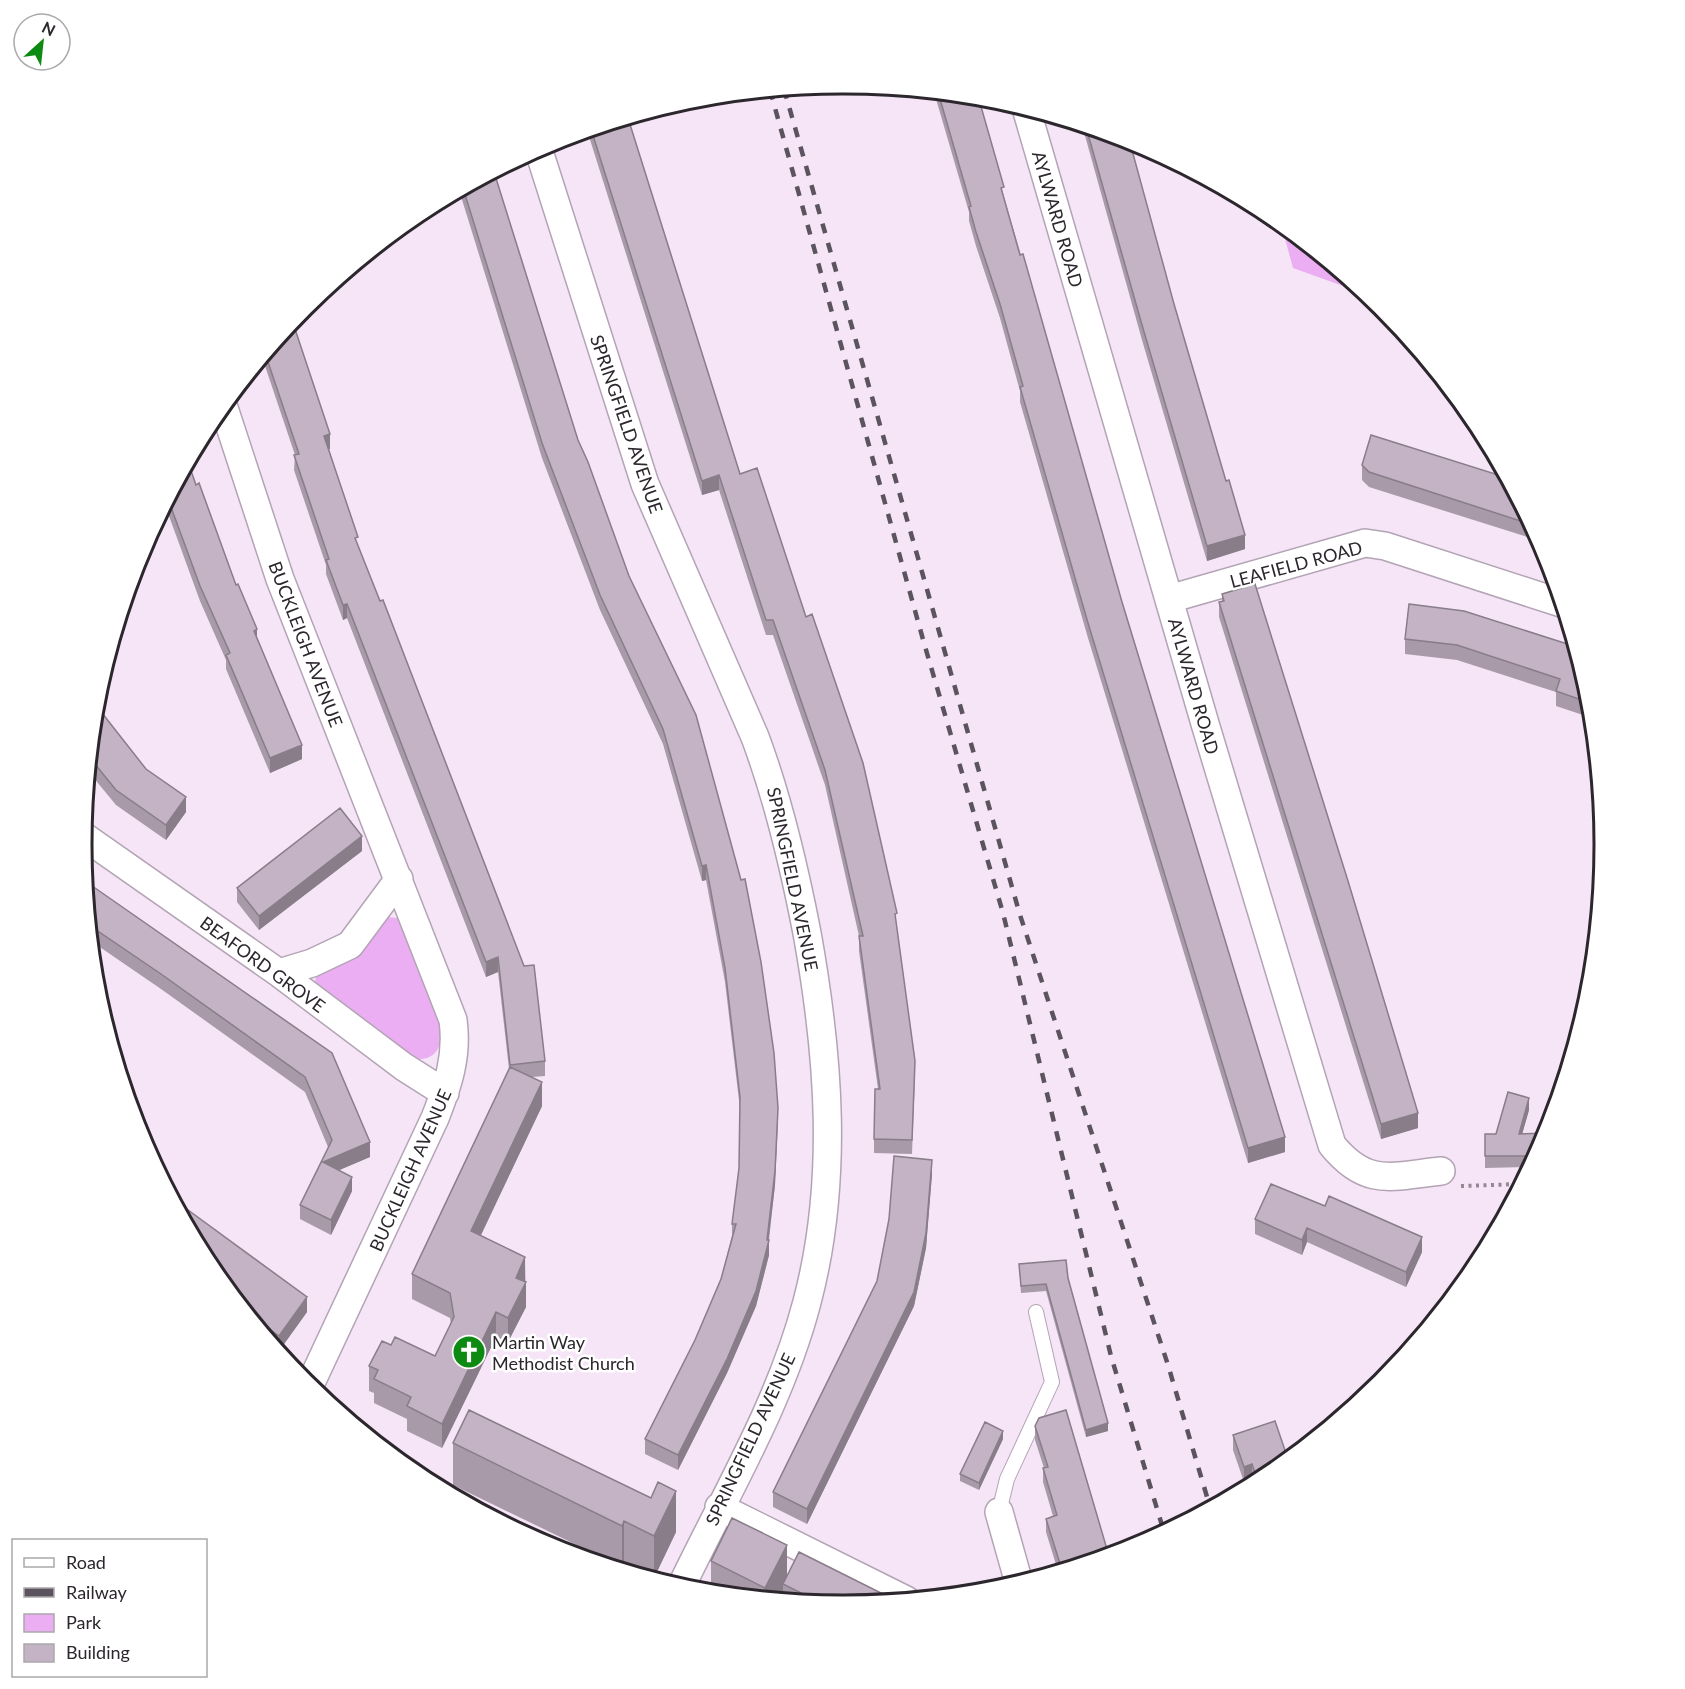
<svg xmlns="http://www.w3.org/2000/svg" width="1685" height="1689" font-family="Lato,sans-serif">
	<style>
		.green { fill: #ebaef2 }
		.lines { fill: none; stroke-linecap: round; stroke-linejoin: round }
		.lane-casing { stroke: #b3a4b5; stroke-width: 16 }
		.street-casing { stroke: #b3a4b5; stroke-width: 30 }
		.path { stroke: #938894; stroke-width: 4; stroke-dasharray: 3 4.5; stroke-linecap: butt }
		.lane { stroke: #fff; stroke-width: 14 }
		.street { stroke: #fff; stroke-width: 27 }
		.rail { stroke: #5b535d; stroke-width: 4.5; stroke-dasharray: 10 10; stroke-linecap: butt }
		.wall { fill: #a89aa9 }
		.shaded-wall { fill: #887d89 }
		.building { fill: #c3b3c4; stroke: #887d89; stroke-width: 1.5 }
		.labels { text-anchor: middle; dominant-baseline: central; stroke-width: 5; stroke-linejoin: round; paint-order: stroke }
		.street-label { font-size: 18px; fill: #2c262d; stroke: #fff }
		.poi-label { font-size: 18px; fill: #2c262d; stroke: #fff; text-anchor: start }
		.rim { fill: none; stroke: #2c262d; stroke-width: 3 }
	</style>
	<rect width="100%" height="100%" fill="#f5e5f7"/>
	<!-- green -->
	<path class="green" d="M1281,224L1368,295L1293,268Z
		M387,917L397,918L406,924C416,951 477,1067 411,1059L318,990L315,981L317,974Z"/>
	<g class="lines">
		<defs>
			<path id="lane" d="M999,1512L1007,1479L1052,1382L1036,1312"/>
			<path id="street" d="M1026,108L1206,727L1332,1145C1367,1188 1392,1176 1441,1171
				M538,148L645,484L755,737C779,801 794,866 807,933C829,1055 839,1181 807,1302C781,1402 725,1495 681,1587
				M223,405L280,579L453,1020C458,1056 448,1085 435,1118L309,1387
				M1169,599L1365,543L1385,546L1561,603
				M82,835L279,973L404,1067L445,1093
				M279,973L312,963L350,945L399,879
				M719,1507L906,1600
				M999,1512L1019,1583"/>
		</defs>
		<!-- lane casing -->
		<use href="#lane" class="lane-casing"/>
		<!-- street casing -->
		<use href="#street" class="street-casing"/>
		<!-- path -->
		<path class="path" d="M1461,1186L1520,1184"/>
		<!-- lane -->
		<use href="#lane" class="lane"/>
		<!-- street -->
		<use href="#street" class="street"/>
		<!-- rail -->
		<path class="rail" d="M784,89L1020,915L1168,1365L1210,1507
			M770,90L924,643L1003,913L1111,1356L1164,1532"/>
	</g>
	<!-- wall -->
	<path class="wall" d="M934,92L978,96L1004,197L1122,602L1285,1152L1248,1163L1088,638L1020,402V391L1000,318L976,246L969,221V212Z
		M628,118L740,474L897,928L915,1076L912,1154L874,1153V1139L878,1089L859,951V936L825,785L773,635H766L719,490L702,495L587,130Z
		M1082,125L1129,139L1174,304L1245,549L1207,561L1142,340Z
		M494,172L578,440L629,576L778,1122L775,1185L769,1240V1255L756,1306L727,1373L678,1470L645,1454V1439L695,1340L721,1279L732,1236V1224L739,1168L740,1109L725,982L706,880L702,881L663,744L600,610L542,458L459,190Z
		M292,320L330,449H329L358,546L545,1061V1076L532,1077L542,1106L481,1235L525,1257L526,1307L508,1342L496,1337L442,1448L407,1431V1419L374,1403V1393L369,1391V1366L391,1345L435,1356L451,1324L450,1318L412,1299V1274L509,1069L498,972L486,977L347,618L343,620L326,574V565L294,470L295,455L262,357Z
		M188,462L196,485L257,639L302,759L270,773L226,669V660L200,601L165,505Z
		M1362,465L1505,477L1540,541L1369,487L1362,480Z
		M1222,594L1418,1128L1381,1139L1219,617V602H1222Z
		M1464,611L1589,696L1592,718L1556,706V692L1457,660L1405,654V639Z
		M94,709L98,715L146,769L186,812L166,840L116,805L88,771Z
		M362,851L259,930L237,902V888Z
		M85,881L332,1053L370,1157L339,1170L352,1191L331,1235L300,1219V1205L328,1147L305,1092L161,989L91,941Z
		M1529,1110L1522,1134L1546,1136L1529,1167L1485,1168V1134H1496Z
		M932,1174L926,1248L914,1306L807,1524L773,1507V1492Z
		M1271,1184L1422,1252L1406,1287L1307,1242L1302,1255L1255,1234V1219Z
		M1019,1264L1068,1278L1108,1431L1086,1437L1046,1291L1021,1293Z
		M209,1267L307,1312L279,1351L275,1348Z
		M1035,1426L1109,1556L1058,1571L1046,1532V1519L1053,1516L1043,1482V1468H1044L1035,1440Z
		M1233,1435L1265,1478L1254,1484L1252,1479L1244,1482L1233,1450Z
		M1003,1439L979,1490L960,1481V1474Z
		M453,1443L676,1532L654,1578L624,1562L622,1567L453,1485Z
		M711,1561L787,1577L842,1606L783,1600V1593L780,1600L711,1593Z"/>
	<!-- shaded-wall -->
	<path class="shaded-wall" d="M330,434V449L324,451V436Z
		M719,475V490L702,495V481Z
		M1245,535V549L1207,561V546Z
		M347,604V618L343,620V605Z
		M257,629V644L254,631Z
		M302,745V759L270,773V758Z
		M186,797V812L166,840V825Z
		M362,836V851L259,930V916Z
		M706,865V880L702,881V866Z
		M498,957V972L486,977V962Z
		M542,1082V1106L471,1256V1231Z
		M1529,1098V1110L1519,1145V1134Z
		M778,1108L775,1185L768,1243L769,1240V1255L756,1306L727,1373L678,1470V1455Z
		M1418,1113V1128L1381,1139V1124Z
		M1285,1137V1152L1248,1163V1148Z
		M370,1142V1157L323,1177V1162Z
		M932,1160V1174L926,1248L914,1306L807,1524V1509Z
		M352,1177V1191L331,1235V1220Z
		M1307,1228V1242L1302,1255V1240Z
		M1422,1237V1252L1406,1287V1272Z
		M525,1257V1282L516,1278Z
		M526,1282V1307L508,1342V1318Z
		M307,1297V1312L279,1351V1336Z
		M496,1312V1337L442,1448V1424Z
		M1108,1423V1431L1086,1437V1430Z
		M1003,1431V1439L979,1490V1483Z
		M1252,1464V1479L1244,1482V1467Z
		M676,1491V1532L654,1578V1536Z
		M624,1521V1562L622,1567V1526Z
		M787,1545V1586L783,1584V1593L780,1600L765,1598V1588Z"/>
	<!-- building -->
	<path class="building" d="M938,92L978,96L1004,187L1001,188L1020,255L1023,254L1122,602L1285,1137L1248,1148L1088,623L1020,387L1023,386L1000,304L976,232L969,207L971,206Z
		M628,118L740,474L757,468L806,617L812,614L863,763L897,913L895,914L915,1061L912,1140L874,1139L875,1089H880L859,936H863L825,770L773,620H766L719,475L702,481L591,129Z
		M1086,127L1129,139L1174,304L1226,481L1229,480L1245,535L1207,546L1142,325Z
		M494,172L578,440L588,462L629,576L696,715L741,880L745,879L761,962L774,1053L778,1108L775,1171L767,1240H769L756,1291L727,1359L678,1455L645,1439L695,1340L721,1279L736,1224H732L739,1168L740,1097L725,968L706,865L702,866L663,729L600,595L542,443L463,188Z
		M292,320L330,434L324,436L358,537L355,538L380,601L383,600L524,966L534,965L545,1061L510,1065L498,957L486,962L347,604L343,605L326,560L329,559L294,455L299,454L265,353Z
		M1371,435L1505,477L1530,524L1369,472L1362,465Z
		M188,462L196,485L199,483L236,585L238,584L257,629L254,631L302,745L270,758L226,655L230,653L200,586L168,499Z
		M1255,584L1348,881L1418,1113L1381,1124L1219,602L1224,601L1222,594Z
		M1409,604L1464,611L1574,646L1589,696L1590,703L1556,691L1560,679L1457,645L1405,639Z
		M94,709L98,715L102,713L146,769L186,797L166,825L116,790L90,758Z
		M340,808L362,836L259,916L237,888Z
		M85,881L332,1053L370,1142L323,1162L352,1177L331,1220L300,1205L332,1140L305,1077L161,974L89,925Z
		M510,1067L542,1082L471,1231L525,1257L516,1278L526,1282L508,1318L496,1312L442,1424L407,1406L411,1397L374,1379L378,1370L369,1366L382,1341L391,1345L395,1337L435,1356L454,1317L450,1293L412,1274Z
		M1508,1092L1529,1098L1519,1134L1547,1133L1535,1156H1485V1134H1496Z
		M894,1156L932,1160L926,1233L914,1292L807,1509L773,1492L877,1281L889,1219Z
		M1271,1184L1325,1206L1329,1196L1422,1237L1406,1272L1307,1228L1302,1240L1255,1219Z
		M173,1199L307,1297L279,1336L246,1312L209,1267Z
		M1066,1260L1068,1278L1108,1423L1086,1430L1046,1284L1021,1286L1019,1264Z
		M469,1410L651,1498L658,1482L676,1491L654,1536L624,1521L622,1526L453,1443Z
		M1066,1410L1109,1556L1062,1570L1046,1519L1057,1515L1043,1468L1048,1467L1035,1426L1039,1418Z
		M1275,1421L1288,1459L1265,1478L1258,1482L1252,1464L1244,1467L1233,1435Z
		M985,1422L1003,1431L979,1483L960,1474Z
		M732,1518L787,1545L765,1588L711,1561Z
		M799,1552L897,1601L842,1606L823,1604L783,1584Z"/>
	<!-- icons -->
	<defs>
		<symbol id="church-disc" viewBox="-11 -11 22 22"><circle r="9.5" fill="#0d8a12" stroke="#fff"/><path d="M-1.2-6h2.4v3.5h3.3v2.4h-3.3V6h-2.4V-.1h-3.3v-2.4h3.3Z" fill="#fff"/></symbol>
	</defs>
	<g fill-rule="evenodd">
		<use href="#church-disc" x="450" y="1333" width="38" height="38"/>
	</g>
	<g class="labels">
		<!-- street labels -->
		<g class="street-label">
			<text transform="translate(1058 219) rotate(74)">AYLWARD ROAD</text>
			<text transform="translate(627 424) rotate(71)">SPRINGFIELD AVENUE</text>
			<text transform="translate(1296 564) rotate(-15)">LEAFIELD ROAD</text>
			<text transform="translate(306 644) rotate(69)">BUCKLEIGH AVENUE</text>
			<text transform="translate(1194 686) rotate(74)">AYLWARD ROAD</text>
			<text transform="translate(793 879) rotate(78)">SPRINGFIELD AVENUE</text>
			<text transform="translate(263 964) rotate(36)">BEAFORD GROVE</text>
			<text transform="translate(410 1170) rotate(-66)">BUCKLEIGH AVENUE</text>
			<text transform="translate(750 1439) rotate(-65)">SPRINGFIELD AVENUE</text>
		</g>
		<!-- poi labels -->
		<g class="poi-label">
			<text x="492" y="1342">Martin Way<tspan x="492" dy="21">Methodist Church</tspan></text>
		</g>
	</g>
	<!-- crop -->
	<path d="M0 0H1685V1689H0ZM842 94H844A750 750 0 0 1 1594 844V845A750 750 0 0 1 844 1595H842A750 750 0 0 1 92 845V844A750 750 0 0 1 842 94Z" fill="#fff" fill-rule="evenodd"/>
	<path class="rim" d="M842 94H844A750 750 0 0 1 1594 844V845A750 750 0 0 1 844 1595H842A750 750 0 0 1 92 845V844A750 750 0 0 1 842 94Z"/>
	<!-- legend -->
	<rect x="12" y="1539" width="195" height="138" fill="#ffffff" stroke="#aba8ab" stroke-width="1.5"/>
	<rect x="24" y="1558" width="30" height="9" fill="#ffffff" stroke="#aba8ab" stroke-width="1.5"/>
	<text x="66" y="1569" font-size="18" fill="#2c262d">Road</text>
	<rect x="24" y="1588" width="30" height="9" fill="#5b535d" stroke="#aba8ab" stroke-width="1.5"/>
	<text x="66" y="1599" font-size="18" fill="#2c262d">Railway</text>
	<rect x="24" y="1614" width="30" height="18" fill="#ebaef2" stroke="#aba8ab" stroke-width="1.5"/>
	<text x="66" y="1629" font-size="18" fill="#2c262d">Park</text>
	<rect x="24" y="1644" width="30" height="18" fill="#c3b3c4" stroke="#aba8ab" stroke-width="1.5"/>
	<text x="66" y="1659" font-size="18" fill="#2c262d">Building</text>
	<!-- north arrow -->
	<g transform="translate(42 42) rotate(27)"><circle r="28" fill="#ffffff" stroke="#aba8ab" stroke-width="1.5"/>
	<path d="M0-4.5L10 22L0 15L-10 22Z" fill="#0d8a12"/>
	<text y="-9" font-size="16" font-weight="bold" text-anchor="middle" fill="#2c262d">N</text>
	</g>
</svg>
